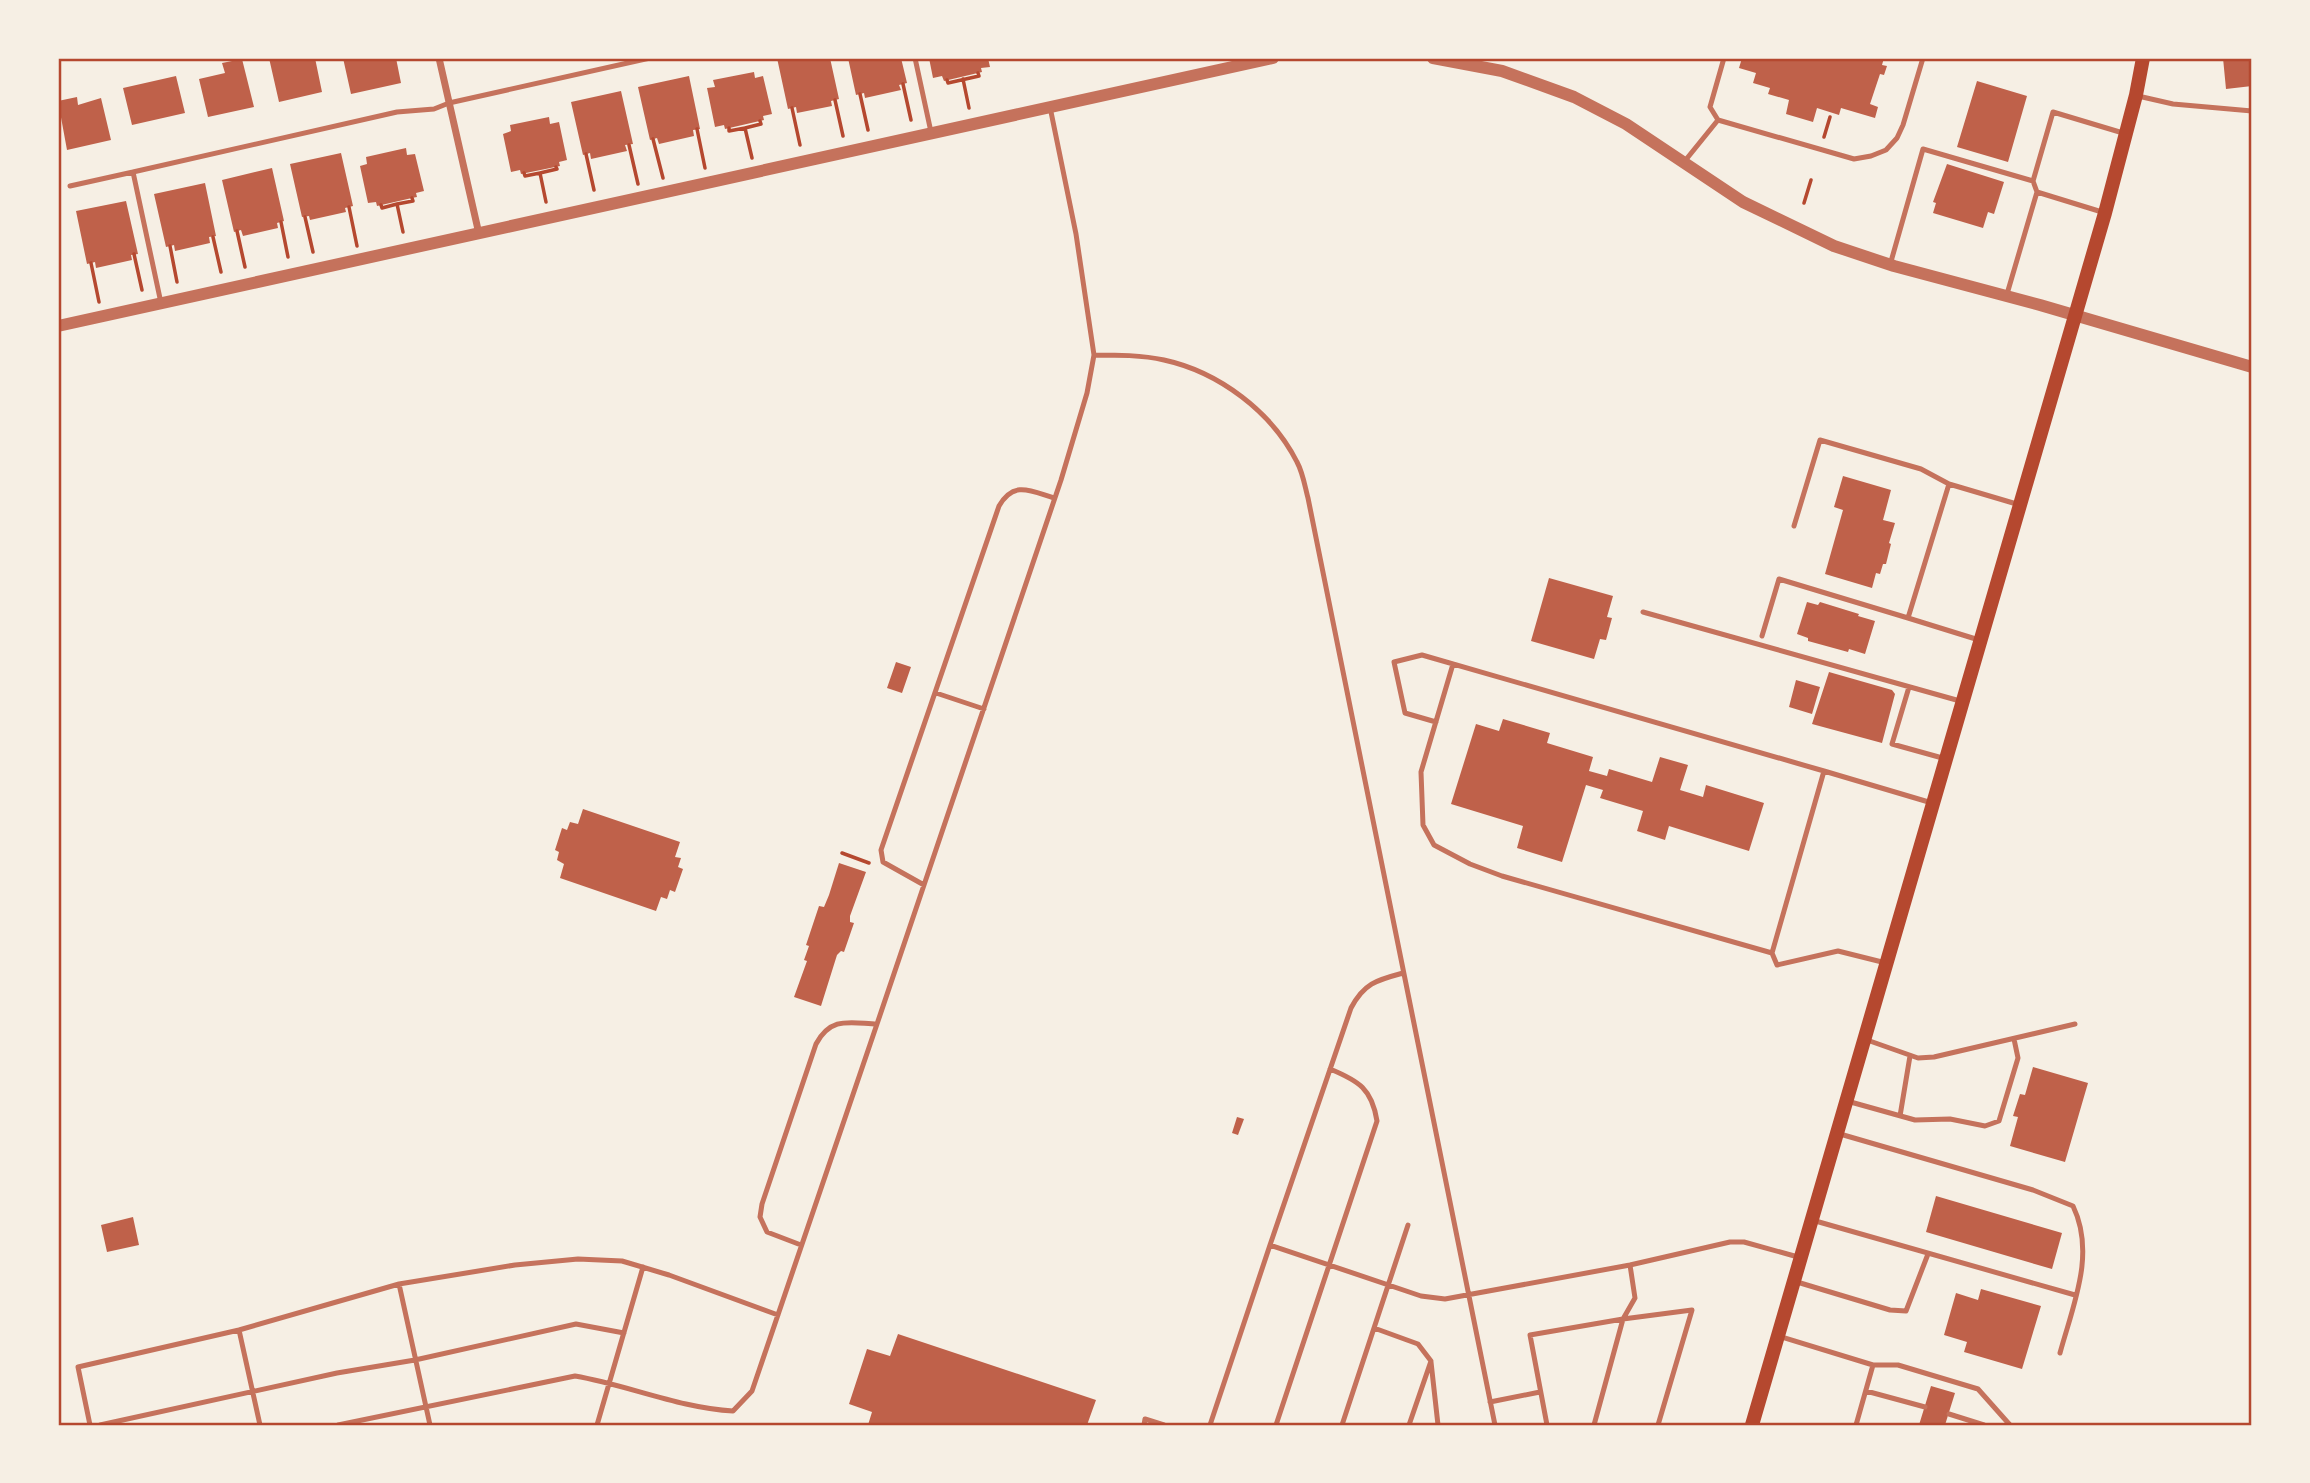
<svg xmlns="http://www.w3.org/2000/svg" width="2310" height="1483" font-family="'Roboto Condensed',sans-serif">
	<style>
		.building { fill: #bf614a }
		.lines { fill: none; stroke-linecap: round; stroke-linejoin: round }
		.path { stroke: #b5482f; stroke-width: 3.5 }
		.service { stroke: #c5725c; stroke-width: 5 }
		.minor { stroke: #c5725c; stroke-width: 7 }
		.tertiary { stroke: #c5725c; stroke-width: 12 }
		.secondary { stroke: #b5482f; stroke-width: 14 }
		.neatline { fill: none; stroke: #b5482f; stroke-width: 2.5 }
	</style>
	<rect width="100%" height="100%" fill="#f6efe4"/>
	<!-- building -->
	<path class="building" d="M269,58H315L322,92L279,102Z
		M343,58H396L401,83L351,94Z
		M777,58H830L839,99L831,101L832,106L797,113L796,107L788,109Z
		M848,58H901L907,83L899,85L901,90L865,98L864,93L856,95Z
		M929,58H988L990,67L981,68L982,72L944,81L942,76L933,78Z
		M1742,58H1884L1882,65L1887,66L1884,75L1880,74L1870,104L1878,107L1875,118L1841,108L1839,115L1817,108L1813,122L1786,114L1789,100L1768,94L1770,88L1753,83L1756,73L1739,68Z
		M2223,58H2252V86L2226,89Z
		M242,59L254,107L208,117L199,79L225,73L222,63Z
		M754,72L755,78L763,76L772,114L763,116L764,120L725,129L724,125L715,127L707,88L715,87L713,80Z
		M176,76L185,113L132,125L123,88Z
		M689,76L700,129L693,130L694,136L659,144L657,138L650,140L638,87Z
		M1977,81L2027,96L2008,162L1957,147Z
		M621,91L633,144L625,145L627,151L591,159L590,153L583,155L571,102Z
		M77,97L78,105L101,98L111,140L67,150L58,101Z
		M549,117L550,124L559,122L567,160L559,162L560,166L521,174L520,170L511,172L503,134L511,131L510,125Z
		M406,148L407,155L415,154L424,191L416,193L417,197L412,198L377,206L376,202L368,203L360,166L367,164L366,157Z
		M341,153L353,206L345,208L346,212L310,220L309,216L302,217L290,164Z
		M1947,164L2004,182L1994,214L1988,212L1983,228L1933,213L1936,203L1933,202Z
		M272,168L284,221L277,223L278,228L243,236L241,230L234,232L222,180Z
		M205,183L216,236L209,237L210,243L175,251L174,245L166,247L154,194Z
		M126,201L138,254L131,255L132,260L96,268L95,262L87,264L76,211Z
		M1843,476L1891,490L1883,520L1895,523L1889,543L1891,544L1886,564H1883L1880,574L1876,573L1872,588L1825,574L1843,510L1834,507Z
		M1549,578L1613,596L1607,617L1612,618L1606,640L1600,639L1594,659L1531,641Z
		M1807,602L1818,605L1820,602L1859,614L1858,616L1875,621L1865,654L1849,649L1848,652L1808,641V638L1797,634Z
		M896,662L911,667L902,693L887,688Z
		M1829,672L1892,690L1895,694L1882,743L1812,724Z
		M1796,680L1820,687L1812,714L1789,707Z
		M1503,719L1550,733L1547,743L1593,757L1589,771L1607,776L1609,769L1652,782L1660,757L1688,765L1680,790L1703,797L1706,785L1764,803L1749,851L1669,826L1665,840L1637,831L1643,811L1600,798L1603,790L1586,785L1562,862L1517,848L1523,826L1451,804L1476,724L1499,731Z
		M583,809L680,842L675,857L681,858L678,867L683,869L675,892L670,890L667,899L661,897L656,911L560,878L564,864L557,860L559,852L555,850L562,828L567,830L570,822L578,824Z
		M839,863L866,872L850,916V922L854,923L844,952L841,951L837,955L821,1006L794,997L807,961L804,960L809,946L806,945L819,906L824,907L829,895Z
		M2033,1067L2088,1083L2065,1162L2010,1146L2018,1117L2013,1116L2020,1094L2025,1095Z
		M1237,1117L1244,1119L1238,1135L1232,1133Z
		M1936,1196L2062,1233L2052,1269L1926,1232Z
		M133,1217L139,1245L107,1252L101,1225Z
		M1981,1289L2041,1306L2022,1369L1964,1352L1967,1342L1944,1335L1956,1293L1978,1300Z
		M898,1334L1096,1400L1087,1425H868L872,1412L849,1404L867,1349L890,1356Z
		M1931,1386L1955,1393L1945,1425H1919Z"/>
	<g class="lines">
		<!-- path -->
		<path class="path" d="M963,79L969,108
			M947,80L948,83L979,76L978,73
			M903,84L911,120
			M860,94L868,130
			M835,100L843,136
			M792,108L800,145
			M729,128V131L745,128L752,158
			M745,128L761,124L760,121
			M697,129L705,168
			M1824,137L1830,117
			M653,139L663,178
			M629,145L638,184
			M586,154L594,190
			M524,173L525,176L540,173L546,202
			M540,173L557,169L556,167
			M1804,203L1811,180
			M397,204L413,201L412,198
			M381,205L382,208L397,204L403,232
			M349,207L357,246
			M305,217L313,252
			M281,222L288,257
			M237,231L245,267
			M213,237L221,272
			M170,246L177,282
			M134,254L142,290
			M91,263L99,302
			M842,853L869,863"/>
		<!-- service -->
		<path class="service" d="M915,58L931,132
			M2138,96L2173,104L2252,111
			M1050,107L1076,234L1094,355L1087,393L1061,480L924,885L883,862L881,850L999,506C1014,480 1031,491 1054,498
			M1718,120L1710,107L1724,58
			M1684,162L1718,120L1854,159L1871,156L1886,150L1897,138L1903,125L1923,58
			M70,186L133,172
			M2037,192L2102,212
			M1890,265L1923,149L2033,181
			M2007,294L2037,192L2033,181L2053,112L2123,133
			M161,303L133,172L397,112L434,109L449,103L650,58
			M1094,355C1117,355 1142,355 1164,360C1219,372 1272,412 1297,462C1303,473 1305,487 1308,498L1495,1425
			M1794,526L1820,440L1921,469L1949,484
			M1643,612L1960,701
			M1762,636L1779,579L1908,618
			M1979,640L1908,618L1949,484L2020,505
			M1453,664L1421,772L1423,825L1434,845L1470,864L1502,876L1772,953
			M1909,687L1892,744L1946,759
			M936,693L984,709
			M1436,722L1405,713L1394,662L1422,655L1824,771
			M1886,963L1838,951L1777,965L1772,953L1824,771L1932,803
			M1403,973C1377,980 1364,983 1351,1008L1270,1245L1421,1296L1445,1299L1630,1265L1730,1242H1744L1798,1257
			M877,1024L924,885
			M1867,1040L1918,1058L1934,1057L2075,1024
			M1847,1101L1915,1120L1950,1119L1985,1126L1999,1121L2018,1058L2014,1039
			M1900,1116L1910,1056
			M1840,1134L2033,1190L2073,1206C2096,1254 2073,1305 2060,1353
			M1812,1220L2075,1295
			M1630,1265L1635,1298L1623,1319L1692,1310L1658,1425
			M1797,1282L1890,1310L1906,1311L1928,1254
			M399,1284L515,1265L578,1259L622,1261L669,1275L778,1315
			M1374,1328L1418,1344L1431,1361L1409,1425
			M239,1330L260,1425
			M1778,1336L1873,1365H1898L1978,1389L2010,1425
			M1431,1362L1438,1425
			M1866,1391L1925,1407
			M1490,1402L1540,1392
			M1949,1414L1984,1425
			M90,1425L78,1367L239,1330L399,1284L430,1425
			M100,1425L337,1373L415,1360L576,1324L624,1333
			M338,1425L575,1376C628,1385 679,1408 733,1411L752,1391L877,1024C850,1023 831,1016 816,1044L762,1204L760,1217L767,1232L801,1245
			M597,1425L643,1267
			M1144,1425L1145,1419L1164,1425
			M1210,1425L1270,1245
			M1276,1425L1377,1121C1372,1089 1359,1081 1330,1069
			M1342,1425L1408,1225
			M1547,1425L1530,1335L1623,1319L1594,1425
			M1856,1425L1873,1365"/>
		<!-- minor -->
		<path class="minor" d="M439,58L479,234"/>
		<!-- tertiary -->
		<path class="tertiary" d="M1433,58L1502,71L1574,97L1626,124L1743,202L1834,246L1894,266L2040,305L2252,367
			M58,326L1273,58"/>
		<!-- secondary -->
		<path class="secondary" d="M1752,1425L2105,213L2136,95L2143,58"/>
	</g>
	<!-- border -->
	<rect width="2310" height="1483" fill="none" stroke="#f6efe4" stroke-width="119"/>
	<rect x="60" y="60" width="2190" height="1364" class="neatline"/>
</svg>
